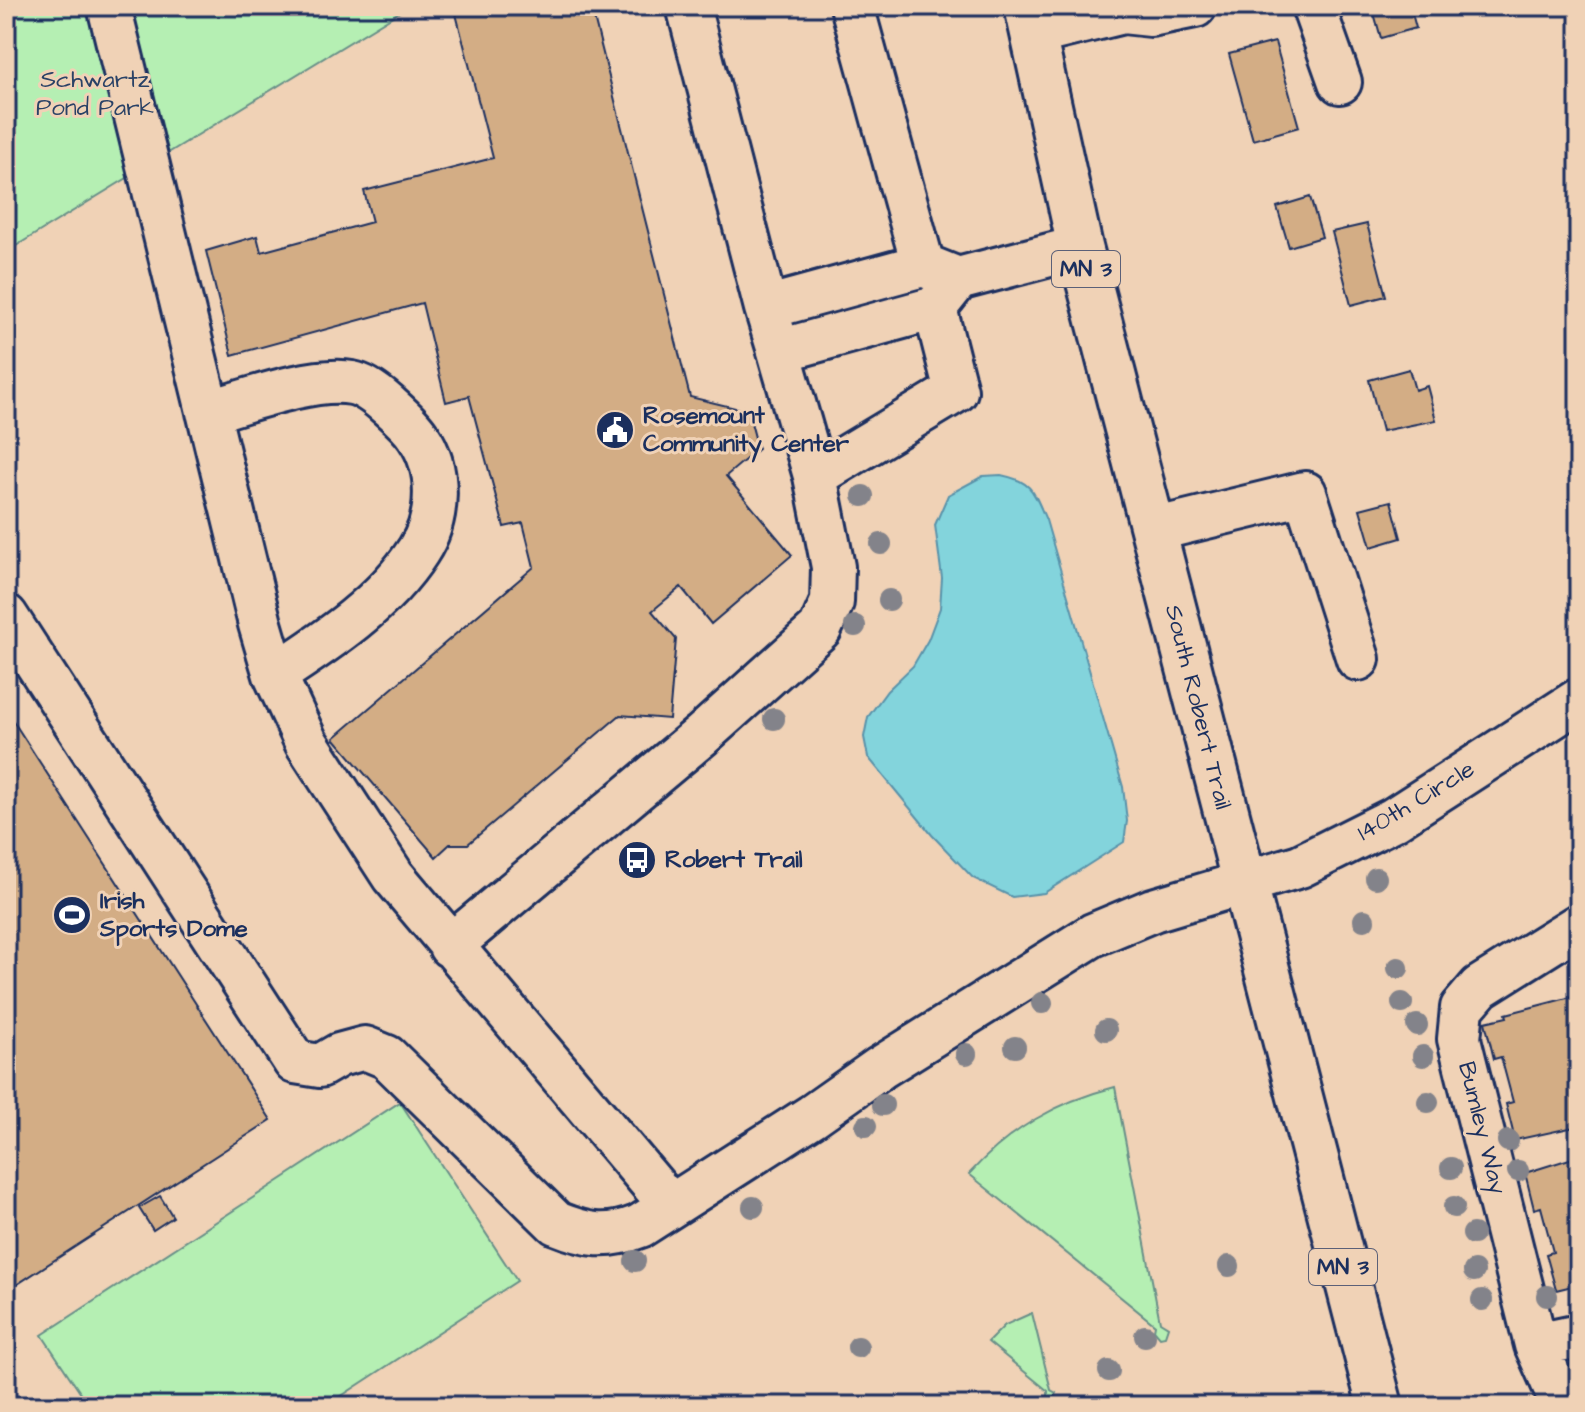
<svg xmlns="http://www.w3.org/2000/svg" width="1585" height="1412" font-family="'Architects Daughter',sans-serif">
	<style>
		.green { fill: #b5efb3; stroke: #688f88; stroke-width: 2 }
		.water { fill: #83d4dc; stroke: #5992aa; stroke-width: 2 }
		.building { fill: #d3ad85; stroke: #1b2f5e; stroke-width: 2 }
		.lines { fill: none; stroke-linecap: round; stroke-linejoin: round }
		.minor-casing { stroke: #1b2f5e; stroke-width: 48 }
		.major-casing { stroke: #1b2f5e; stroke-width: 50 }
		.minor { stroke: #f0d2b6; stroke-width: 42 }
		.major { stroke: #f0d2b6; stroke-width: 44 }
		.tree { fill: #83838a }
		.labels { text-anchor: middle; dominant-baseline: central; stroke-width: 6; stroke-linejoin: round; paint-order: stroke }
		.shield { fill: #f0d2b6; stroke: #5b6078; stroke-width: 2 }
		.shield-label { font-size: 22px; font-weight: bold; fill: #1b2f5e }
		.park-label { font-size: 24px; fill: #2a4266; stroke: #f0d2b6 }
		.poi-label { font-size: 24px; font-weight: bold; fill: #1b2f5e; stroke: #f0d2b6; text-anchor: start }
		.street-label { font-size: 24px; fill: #1b2f5e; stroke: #f0d2b6 }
	</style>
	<rect width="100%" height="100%" fill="#f0d2b6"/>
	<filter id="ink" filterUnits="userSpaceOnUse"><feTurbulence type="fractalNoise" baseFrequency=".0125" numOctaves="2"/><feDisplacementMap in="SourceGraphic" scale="16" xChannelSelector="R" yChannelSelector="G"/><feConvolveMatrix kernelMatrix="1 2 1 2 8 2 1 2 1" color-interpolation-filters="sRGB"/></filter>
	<g filter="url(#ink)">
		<!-- green -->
		<path class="green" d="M6,6H409L6,252Z
			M1115,1087L1160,1322L1168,1327L1165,1336L1160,1337L1154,1330L1155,1325L969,1174C1010,1129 1056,1102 1115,1087Z
			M400,1102L517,1281L326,1406H89L42,1335Z
			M1032,1313L1051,1390L1056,1393L1053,1399L1048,1397V1391L988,1342L1005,1325Z"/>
		<!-- water -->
		<path class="water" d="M1001,475C1032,481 1034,492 1046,520L1123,787L1127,821L1124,842L1044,893L1012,897L973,878L932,835L868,757L864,737L868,717L887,691L913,666L928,640L940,608L942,578L935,525L948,495L983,476Z"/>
		<!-- building -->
		<path class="building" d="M454,6H591L690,397L748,411L758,449L726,476L792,555L711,624L681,587L652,611L676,639L669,719L620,715L468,844H450L436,857L334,738L534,567L523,523L504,527L469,396L446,402L422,303L232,355L206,251L257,236L261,252L372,222L364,191L493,158Z
			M1372,6H1410L1416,28L1381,38Z
			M1275,42L1299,127L1253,140L1229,54Z
			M1310,197L1322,237L1289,247L1277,207Z
			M1367,224L1386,296L1351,305L1332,232Z
			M1409,369L1415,390L1427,386L1436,420L1382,431L1369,380Z
			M1391,501L1401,538L1371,547L1360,509Z
			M6,710L271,1120L16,1285L6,1270Z
			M1575,996V998L1579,997V1126L1515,1140L1506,1104L1513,1102L1501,1057L1494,1059L1485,1022L1507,1017L1506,1014Z
			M1579,1156V1287L1576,1285L1556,1290L1546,1254L1553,1252L1541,1207L1534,1209L1525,1173Z
			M160,1196L173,1217L153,1230L139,1208Z"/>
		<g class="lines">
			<defs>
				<path id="minor" d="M109,6L260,624L275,675L306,742L393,876L671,1206
					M688,6L766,308
					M852,6L923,265
					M1313,6L1340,82
					M1123,12L1151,15L1195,6
					M1033,34L1123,12L1127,6
					M958,279L935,308L779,351L766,308L923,265L958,279L1080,247
					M208,412C246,401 314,376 352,383C364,385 379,397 388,405C398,414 410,424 418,436C441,469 440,518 418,551C384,604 327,641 275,675
					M815,476L956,391L935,308
					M1153,530L1305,493L1358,659
					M6,616L295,1062L320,1066L339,1055L365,1048L387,1057L556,1223C588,1236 607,1239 640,1226L812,1116L880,1068L1093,935L1153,910L1300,866L1394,819L1579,700
					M1579,925L1480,987L1462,1008L1459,1039L1536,1345L1579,1336
					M450,946L702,735L820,629L832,602L833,567L815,476L779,351
					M1536,1345L1563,1406"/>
				<path id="major" d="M1027,6L1080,247L1380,1406"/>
			</defs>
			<!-- minor casing -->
			<use href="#minor" class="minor-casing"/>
			<!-- major casing -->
			<use href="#major" class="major-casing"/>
			<!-- minor -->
			<use href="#minor" class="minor"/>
			<!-- major -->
			<use href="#major" class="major"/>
		</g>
		<!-- trees -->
		<g class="tree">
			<circle cx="863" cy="496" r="11"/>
			<circle cx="881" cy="544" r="11"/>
			<circle cx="889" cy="600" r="11"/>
			<circle cx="855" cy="626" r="11"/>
			<circle cx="774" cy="719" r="11"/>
			<circle cx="1376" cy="878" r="11"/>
			<circle cx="1364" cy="920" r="11"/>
			<circle cx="1398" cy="968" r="11"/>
			<circle cx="1042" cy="1003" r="11"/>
			<circle cx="1402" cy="1003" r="11"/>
			<circle cx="1417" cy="1025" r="11"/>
			<circle cx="1106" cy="1030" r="11"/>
			<circle cx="1015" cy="1047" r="11"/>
			<circle cx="966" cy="1054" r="11"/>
			<circle cx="1423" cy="1056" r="11"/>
			<circle cx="1428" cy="1102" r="11"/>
			<circle cx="883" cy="1105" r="11"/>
			<circle cx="866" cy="1126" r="11"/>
			<circle cx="1508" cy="1141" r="11"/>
			<circle cx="1451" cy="1168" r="11"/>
			<circle cx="1518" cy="1171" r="11"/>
			<circle cx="753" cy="1207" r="11"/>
			<circle cx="1454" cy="1207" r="11"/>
			<circle cx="1473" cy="1234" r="11"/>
			<circle cx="635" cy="1261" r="11"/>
			<circle cx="1229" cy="1266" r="11"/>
			<circle cx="1474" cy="1271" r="11"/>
			<circle cx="1547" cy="1296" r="11"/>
			<circle cx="1482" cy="1300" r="11"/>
			<circle cx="1145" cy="1336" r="11"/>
			<circle cx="858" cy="1347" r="11"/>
			<circle cx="1109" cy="1371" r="11"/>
		</g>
	</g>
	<!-- icons -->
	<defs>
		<symbol id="civic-disc" viewBox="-11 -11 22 22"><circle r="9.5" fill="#1b2f5e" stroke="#f0d2b6"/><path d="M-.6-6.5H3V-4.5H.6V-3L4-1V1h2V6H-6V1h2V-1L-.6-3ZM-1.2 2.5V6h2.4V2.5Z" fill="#fff"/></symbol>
		<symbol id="bus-disc" viewBox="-11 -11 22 22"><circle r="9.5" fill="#1b2f5e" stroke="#f0d2b6"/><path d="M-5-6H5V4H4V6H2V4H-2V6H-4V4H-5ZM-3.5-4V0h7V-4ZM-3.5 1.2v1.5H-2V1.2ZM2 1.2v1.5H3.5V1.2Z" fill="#fff"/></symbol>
		<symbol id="stadium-disc" viewBox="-11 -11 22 22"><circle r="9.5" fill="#1b2f5e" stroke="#f0d2b6"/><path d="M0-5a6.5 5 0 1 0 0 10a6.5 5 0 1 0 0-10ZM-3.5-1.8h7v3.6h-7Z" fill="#fff"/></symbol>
	</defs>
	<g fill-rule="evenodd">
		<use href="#civic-disc" x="593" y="408" width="44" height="44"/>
		<use href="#bus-disc" x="615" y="838" width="44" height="44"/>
		<use href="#stadium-disc" x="50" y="893" width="44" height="44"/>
	</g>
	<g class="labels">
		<!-- shield labels -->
		<g class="shield">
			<rect x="1052" y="251" width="68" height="36" rx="6"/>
			<rect x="1309" y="1249" width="68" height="36" rx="6"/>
		</g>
		<g class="shield-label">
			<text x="1086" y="269">MN 3</text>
			<text x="1343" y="1267">MN 3</text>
		</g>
		<!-- park labels -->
		<g class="park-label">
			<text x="95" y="80">Schwartz<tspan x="95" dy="28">Pond Park</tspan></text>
		</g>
		<!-- poi labels -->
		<g class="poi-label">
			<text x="643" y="416">Rosemount<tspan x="643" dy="28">Community Center</tspan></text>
			<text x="665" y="860">Robert Trail</text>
			<text x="100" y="901">Irish<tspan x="100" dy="28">Sports Dome</tspan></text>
		</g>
		<!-- street labels -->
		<g class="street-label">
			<text transform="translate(1198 707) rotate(76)">South Robert Trail</text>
			<text transform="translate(1416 801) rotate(-31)">140th Circle</text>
			<text transform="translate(1482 1128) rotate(76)">Bumley Way</text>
		</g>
	</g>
	<!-- margin -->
	<rect width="1585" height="1412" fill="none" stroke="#f0d2b6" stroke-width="32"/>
	<rect x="16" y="16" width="1553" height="1380" fill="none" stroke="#1b2f5e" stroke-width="3" filter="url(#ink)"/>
</svg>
